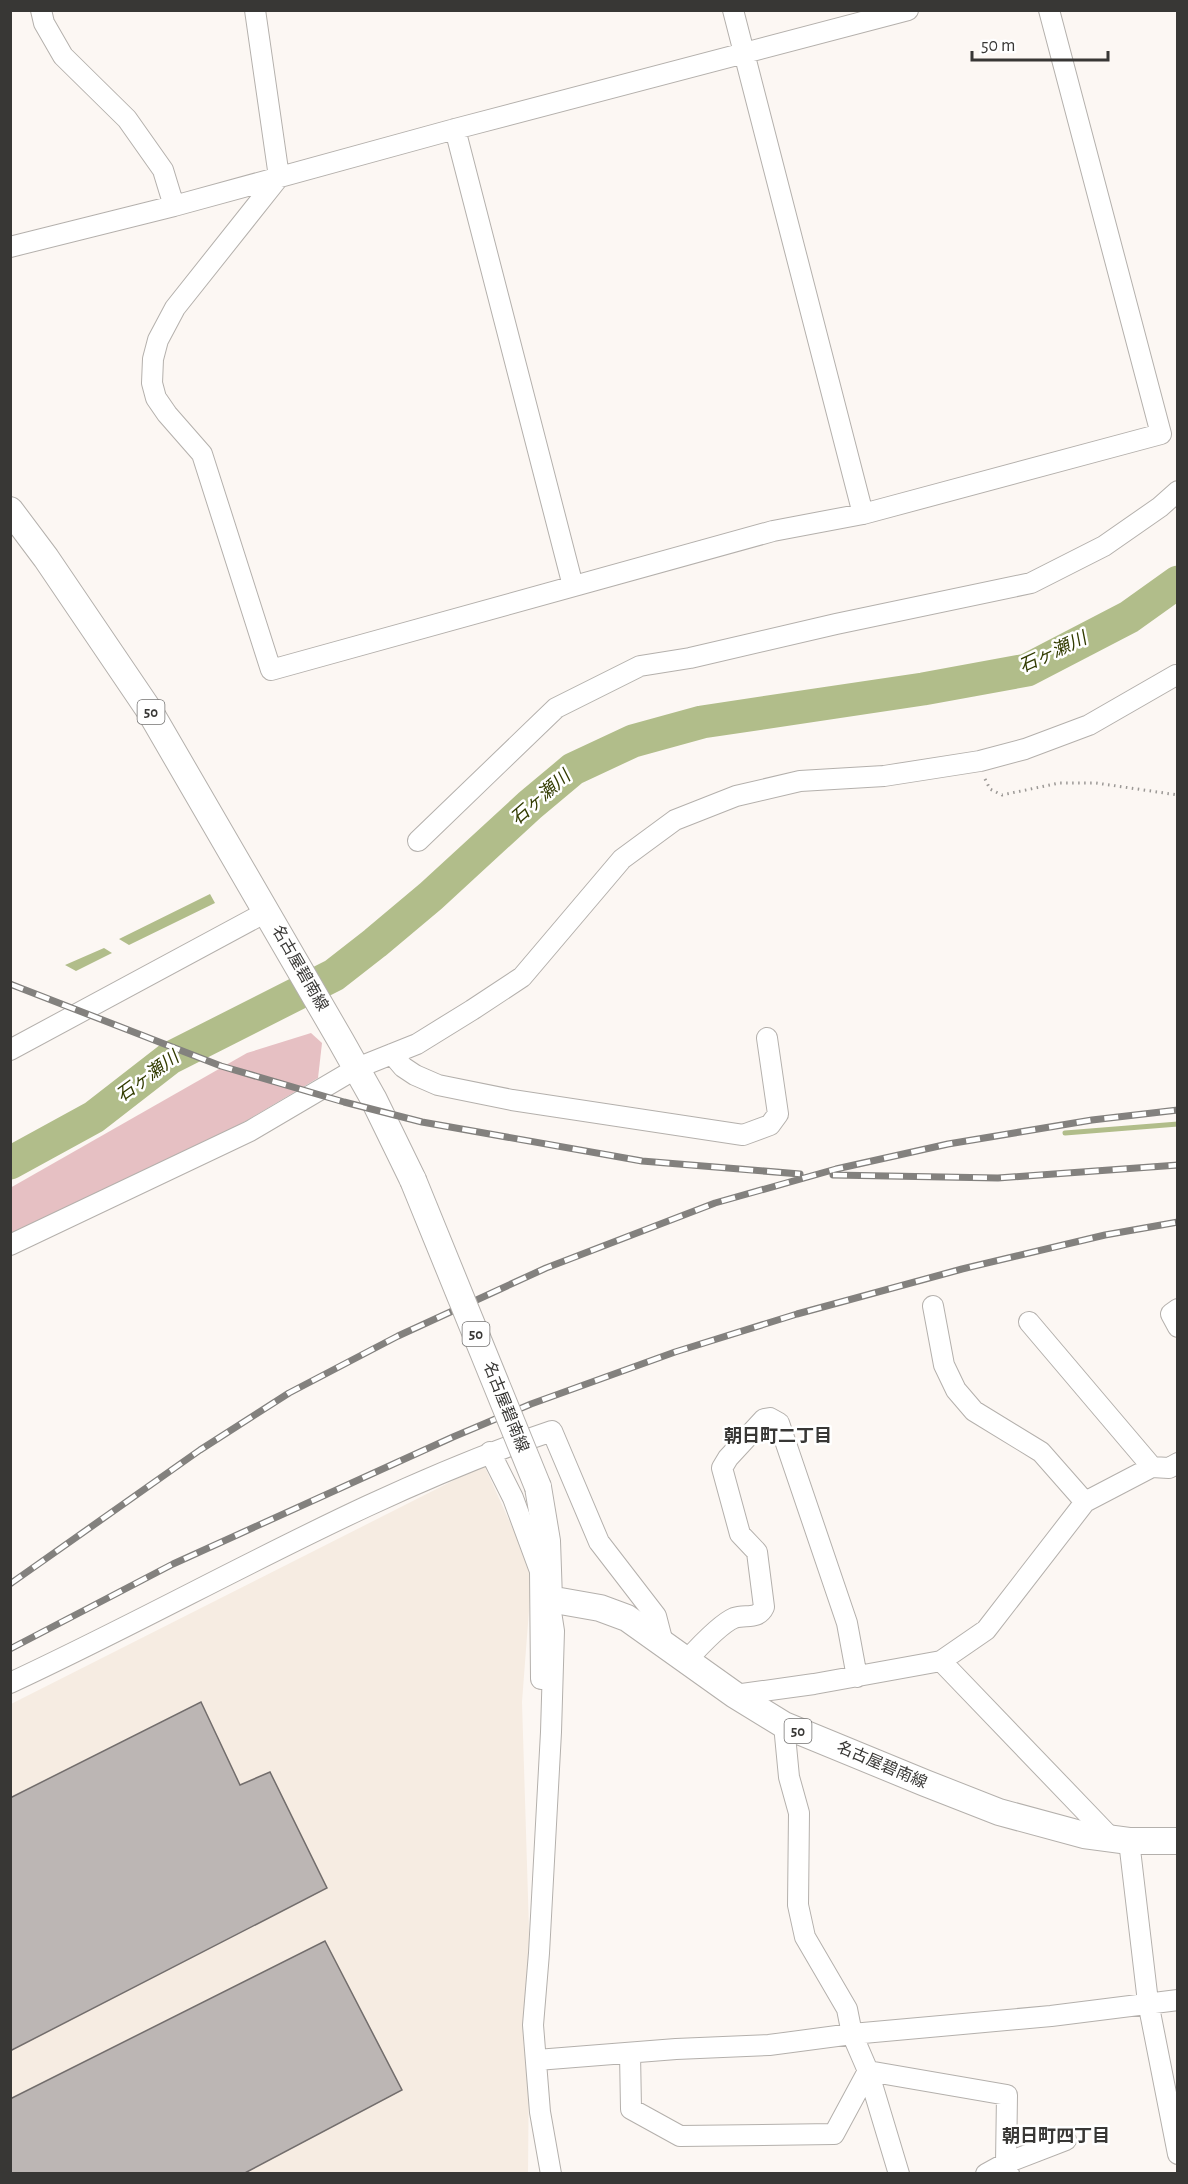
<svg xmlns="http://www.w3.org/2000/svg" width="1188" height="2184" font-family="'Alegreya Sans','Noto Sans JP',sans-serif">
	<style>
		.built { fill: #f6ece2 }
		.green { fill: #e6c0c3 }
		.water { fill: #b1bd8a }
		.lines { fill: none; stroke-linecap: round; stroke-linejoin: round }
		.stream { stroke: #b1bd8a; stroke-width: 5 }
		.river { stroke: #b1bd8a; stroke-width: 33 }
		.building { fill: #bcb6b4; stroke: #726d6c; stroke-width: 1.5 }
		.minor-casing { stroke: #b4b0ac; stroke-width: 22 }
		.major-casing { stroke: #b4b0ac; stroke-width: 28 }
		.path { stroke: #9b9895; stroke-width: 3; stroke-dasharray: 1.5 4.5; stroke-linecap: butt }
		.minor { stroke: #fff; stroke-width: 20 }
		.major { stroke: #fff; stroke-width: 26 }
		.rail-casing { stroke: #83817e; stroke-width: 7 }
		.rail { stroke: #fff; stroke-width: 4.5; stroke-dasharray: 14; stroke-linecap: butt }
		.major-bridge-casing { stroke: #b4b0ac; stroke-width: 28; stroke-linecap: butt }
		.major-bridge { stroke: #fff; stroke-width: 26 }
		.labels { text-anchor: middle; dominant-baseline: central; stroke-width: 5; stroke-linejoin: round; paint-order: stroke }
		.shield { fill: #fff; stroke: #747372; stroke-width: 1.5 }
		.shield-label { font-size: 15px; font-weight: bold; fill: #383735 }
		.street-label { font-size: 16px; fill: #383735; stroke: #fff }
		.water-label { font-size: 18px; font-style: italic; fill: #323b00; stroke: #fff }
		.neighbourhood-label { font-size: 18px; font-weight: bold; fill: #383735; stroke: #fff }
	</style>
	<rect width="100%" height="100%" fill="#fcf7f3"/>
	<!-- built -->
	<path class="built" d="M484,1465L532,1571L522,1702L530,1962L528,2173L11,2174V1704Z"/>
	<!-- green -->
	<path class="green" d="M311,1033L322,1043L318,1078L209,1143L11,1235L10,1188L247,1053Z"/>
	<!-- water -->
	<path class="water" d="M210,894L215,903L129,945L119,939Z
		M104,948L112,953L76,971L65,965Z"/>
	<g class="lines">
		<!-- stream -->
		<path class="stream" d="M1065,1133L1178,1124"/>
		<!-- river -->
		<path class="river" d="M10,1163L94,1117L170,1058L334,975L375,943L431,896L530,805L573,769L633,741L702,722L923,689L1027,670L1129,617L1178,582"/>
	</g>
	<!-- building -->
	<path class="building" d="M201,1702L240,1785L270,1772L327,1888L10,2051V1798Z
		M325,1941L402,2090L243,2174H10V2099Z"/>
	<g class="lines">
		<defs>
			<path id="minor" d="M41,10L44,23L63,56L127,119L163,170L174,206
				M255,10L279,177L175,308L158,340L153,359L152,383L156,398L167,414L202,454L271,670L773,531L863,514L1161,434L1049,10
				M733,10L863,514
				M455,129L573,586
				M10,247L174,206L455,129L908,10
				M418,841L556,708L640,666L690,658L836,624L1031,583L1104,546L1160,507L1178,491
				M10,1050L268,911
				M392,1054L403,1067L415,1075L438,1085L512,1100L743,1135L770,1125L778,1114L767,1038
				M10,1245L250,1131L357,1068L417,1044L472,1010L522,977L622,859L675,820L736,796L800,781L884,776L980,761L1025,749L1089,725L1176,675
				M933,1306L944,1365L956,1390L974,1411L1041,1452L1085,1502
				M1178,1309L1171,1314L1178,1327
				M1029,1322L1152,1467
				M490,1452L513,1498L540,1571L541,1679
				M549,1599L554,1631L551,1732L539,1953L533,2025L540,2112L551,2174
				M687,1660C697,1649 720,1624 734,1618C746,1614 758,1620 764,1607L757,1552L740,1534L722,1468L728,1458L764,1419L770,1418L779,1423L847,1623L857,1677
				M941,1661L1112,1839
				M10,1683C191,1599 362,1495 552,1431L599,1542L656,1616L663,1643
				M735,1695L814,1684L941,1661L986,1630L1085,1502L1152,1467L1169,1468L1178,1463
				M784,1725L789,1777L799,1813L798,1905L805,1937L847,2009L852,2034L868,2071L899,2174
				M1129,1841L1148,2002L1178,2154
				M630,2053L631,2109L680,2136L834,2134L868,2071L1007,2095L1006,2163L1009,2174
				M537,2060L676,2049L769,2045L852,2034L1051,2016L1178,2000
				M986,2174L1006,2163L1066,2140"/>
			<path id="major" d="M10,510L46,558L149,710L341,1041L373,1098L413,1180
				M538,1487L547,1541L549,1599L600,1608L627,1618L735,1695L784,1725L925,1783L999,1812L1084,1835L1129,1841H1178"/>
		</defs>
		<!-- minor casing -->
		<use href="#minor" class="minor-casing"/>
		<!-- major casing -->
		<use href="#major" class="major-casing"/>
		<!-- path -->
		<path class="path" d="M985,779L990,789L1002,795L1059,783H1096L1178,795"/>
		<!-- minor -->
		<use href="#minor" class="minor"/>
		<!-- major -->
		<use href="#major" class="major"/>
		<defs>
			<path id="rail" d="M10,984L221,1066L344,1102L422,1122L642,1161L800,1174
				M833,1175L998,1178L1178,1165
				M10,1584L200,1450L289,1393L398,1336L546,1268L715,1203L836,1169L948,1144L1092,1120L1178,1110
				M10,1649L173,1564L453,1437L531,1404L675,1352L797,1314L962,1269L1105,1235L1178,1222"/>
		</defs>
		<!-- rail casing -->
		<use href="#rail" class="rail-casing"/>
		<!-- rail -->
		<use href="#rail" class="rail"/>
		<defs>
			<path id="major-bridge" d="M413,1180L538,1487"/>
		</defs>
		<!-- major-bridge casing -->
		<use href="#major-bridge" class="major-bridge-casing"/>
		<!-- major-bridge -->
		<use href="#major-bridge" class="major-bridge"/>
	</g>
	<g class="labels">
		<!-- shield labels -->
		<g class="shield">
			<rect x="137.5" y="700" width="27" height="24" rx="4.5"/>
			<rect x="462.5" y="1322" width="27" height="24" rx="4.5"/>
			<rect x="784.5" y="1719" width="27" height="24" rx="4.5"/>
		</g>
		<g class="shield-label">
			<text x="151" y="712">50</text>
			<text x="476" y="1334">50</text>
			<text x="798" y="1731">50</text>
		</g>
		<!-- street labels -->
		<g class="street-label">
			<text transform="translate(300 968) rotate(60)">名古屋碧南線</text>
			<text transform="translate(506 1407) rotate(68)">名古屋碧南線</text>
			<text transform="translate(882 1765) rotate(23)">名古屋碧南線</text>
		</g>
		<!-- water labels -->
		<g class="water-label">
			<text transform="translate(1053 653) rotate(-25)">石ヶ瀬川</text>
			<text transform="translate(541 798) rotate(-41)">石ヶ瀬川</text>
			<text transform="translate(148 1077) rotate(-36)">石ヶ瀬川</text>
		</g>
		<!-- neighbourhood labels -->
		<g class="neighbourhood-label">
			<text x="778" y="1437">朝日町二丁目</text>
			<text x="1056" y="2137">朝日町四丁目</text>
		</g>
	</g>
	<!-- border -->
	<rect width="1188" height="2184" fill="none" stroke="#383735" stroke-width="24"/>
	<!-- scale -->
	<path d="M972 51v9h136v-9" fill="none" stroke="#383735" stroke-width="3"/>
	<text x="981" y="51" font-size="18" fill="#383735" stroke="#ffffff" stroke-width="4.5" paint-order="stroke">50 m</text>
</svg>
